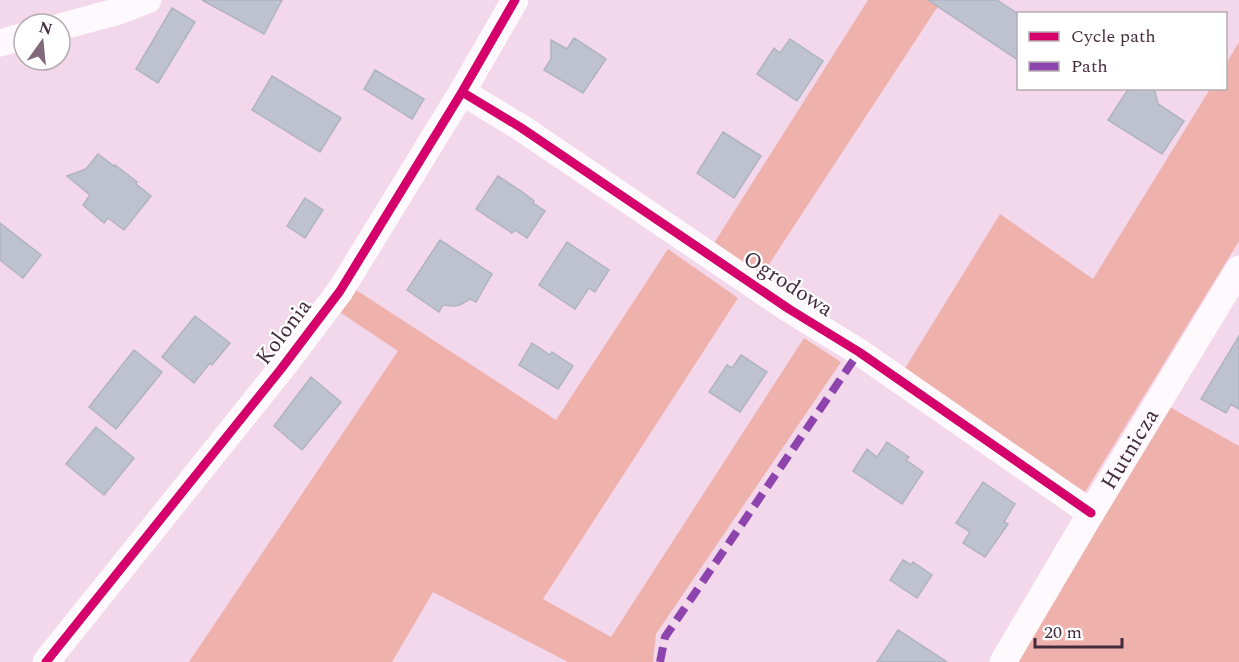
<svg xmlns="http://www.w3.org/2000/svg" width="1239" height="662" font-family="Spectral,serif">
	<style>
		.green { fill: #efb1ac }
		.building { fill: #bec2ce; stroke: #afb4c0; stroke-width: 1.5 }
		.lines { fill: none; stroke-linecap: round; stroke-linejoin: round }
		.street { stroke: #fdf9fc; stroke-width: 27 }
		.quiet { stroke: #8e44ad; stroke-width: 8; stroke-dasharray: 15 8; stroke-linecap: butt }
		.cycleway-casing { stroke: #fff; stroke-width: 13 }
		.cycleway { stroke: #d6006c; stroke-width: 9 }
		.labels { text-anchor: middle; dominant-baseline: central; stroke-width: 4.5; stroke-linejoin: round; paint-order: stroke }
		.street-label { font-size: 22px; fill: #442c3d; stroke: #fff }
	</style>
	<rect width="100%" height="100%" fill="#f3d7ea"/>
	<!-- green -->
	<path class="green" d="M868,0H942L758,281L711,248Z
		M1239,42V241L1085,492L904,370L1000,214L1093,279L1210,89L1226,88V64Z
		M668,249L738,298L543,599L611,637L804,338L841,362L656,634L653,662H568L433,592L392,662H189L398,351L338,311L350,286L556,420Z
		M1166,405L1239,446V662H1014Z"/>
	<!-- building -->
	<path class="building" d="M202,0H282L264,34Z
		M928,0H997L1018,14V60Z
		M172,8L195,22L158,83L136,69Z
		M574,38L606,59L583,93L544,70L551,59V40L567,49Z
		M790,39L823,61L797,101L757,74L774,48L780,53Z
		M375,70L424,99L412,119L364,89Z
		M272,76L341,118L320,152L252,110Z
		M1129,88H1154L1158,104L1184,121L1162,154L1108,120Z
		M723,132L761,156L734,198L697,173Z
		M98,154L114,166L115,165L137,182L136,184L151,196L124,230L108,218L104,223L83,205L90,195L67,176L86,169Z
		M498,176L521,191L534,201L533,203L545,211L527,238L515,230L512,233L476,209Z
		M305,198L323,210L305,238L287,226Z
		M0,223L41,255L23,278L0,260Z
		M440,240L492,274L476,302L470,299L460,305L454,306L443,305L439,312L407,290Z
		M567,242L609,270L595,292L589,288L575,309L539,285Z
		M195,316L230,343L212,365L210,363L194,383L162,357Z
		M1239,336V409L1231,404L1226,413L1201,399Z
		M532,343L550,355L552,352L573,366L558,389L519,365Z
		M134,350L162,372L116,429L89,407Z
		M741,355L767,372L740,412L709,392L727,365L732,368Z
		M311,377L341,402L302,450L274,426Z
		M96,427L134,458L104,495L66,464Z
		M887,442L909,457L906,460L923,472L902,504L853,471L867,449L877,457Z
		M983,482L1015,504L1004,522L1008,524L985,557L963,543L970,532L956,523Z
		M903,560L911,565L913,562L932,575L917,598L890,580Z
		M898,630L947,662H877Z"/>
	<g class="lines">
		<!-- street -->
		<g class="street">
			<path d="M60,27L119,11L148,0"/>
			<path d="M0,43L24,36"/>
			<path d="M462,92L520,127L789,309L859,352L1091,513"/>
			<path d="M46,662L281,369L340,291L462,92L515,0"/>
			<path id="s1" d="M1003,662L1091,513L1239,269"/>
		</g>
		<!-- quiet -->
		<path class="quiet" d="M660,662L665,637L859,352"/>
		<defs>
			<path id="cycleway" d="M462,92L520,127L789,309L859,352L1091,513
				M46,662L281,369L340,291L462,92L515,0"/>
		</defs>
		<!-- cycleway casing -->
		<use href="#cycleway" class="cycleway-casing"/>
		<!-- cycleway -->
		<use href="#cycleway" class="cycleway"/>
	</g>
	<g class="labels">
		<!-- street labels -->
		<g class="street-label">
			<text transform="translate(788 284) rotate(33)">Ogrodowa</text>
			<text transform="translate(284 332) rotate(-53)">Kolonia</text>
			<text stroke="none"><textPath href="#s1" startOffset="248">Hutnicza</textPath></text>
		</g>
	</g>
	<!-- legend -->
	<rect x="1017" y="12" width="210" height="78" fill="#ffffff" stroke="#b4abb1" stroke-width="1.5"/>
	<rect x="1029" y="32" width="30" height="9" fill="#d6006c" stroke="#b4abb1" stroke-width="1.5"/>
	<text x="1071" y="42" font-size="18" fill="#442c3d">Cycle path</text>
	<rect x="1029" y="62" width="30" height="9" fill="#8e44ad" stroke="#b4abb1" stroke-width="1.5"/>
	<text x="1071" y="72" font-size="18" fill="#442c3d">Path</text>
	<!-- north arrow -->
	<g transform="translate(42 42) rotate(15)"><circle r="28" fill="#ffffff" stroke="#b4abb1" stroke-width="1.5"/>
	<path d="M0-4.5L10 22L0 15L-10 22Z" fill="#81687a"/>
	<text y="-9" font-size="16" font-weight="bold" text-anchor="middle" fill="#442c3d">N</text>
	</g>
	<!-- scale -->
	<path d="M1035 638v9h87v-9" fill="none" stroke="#442c3d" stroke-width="3"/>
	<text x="1044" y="638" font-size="18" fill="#442c3d" stroke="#ffffff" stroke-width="4.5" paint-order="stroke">20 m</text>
</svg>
